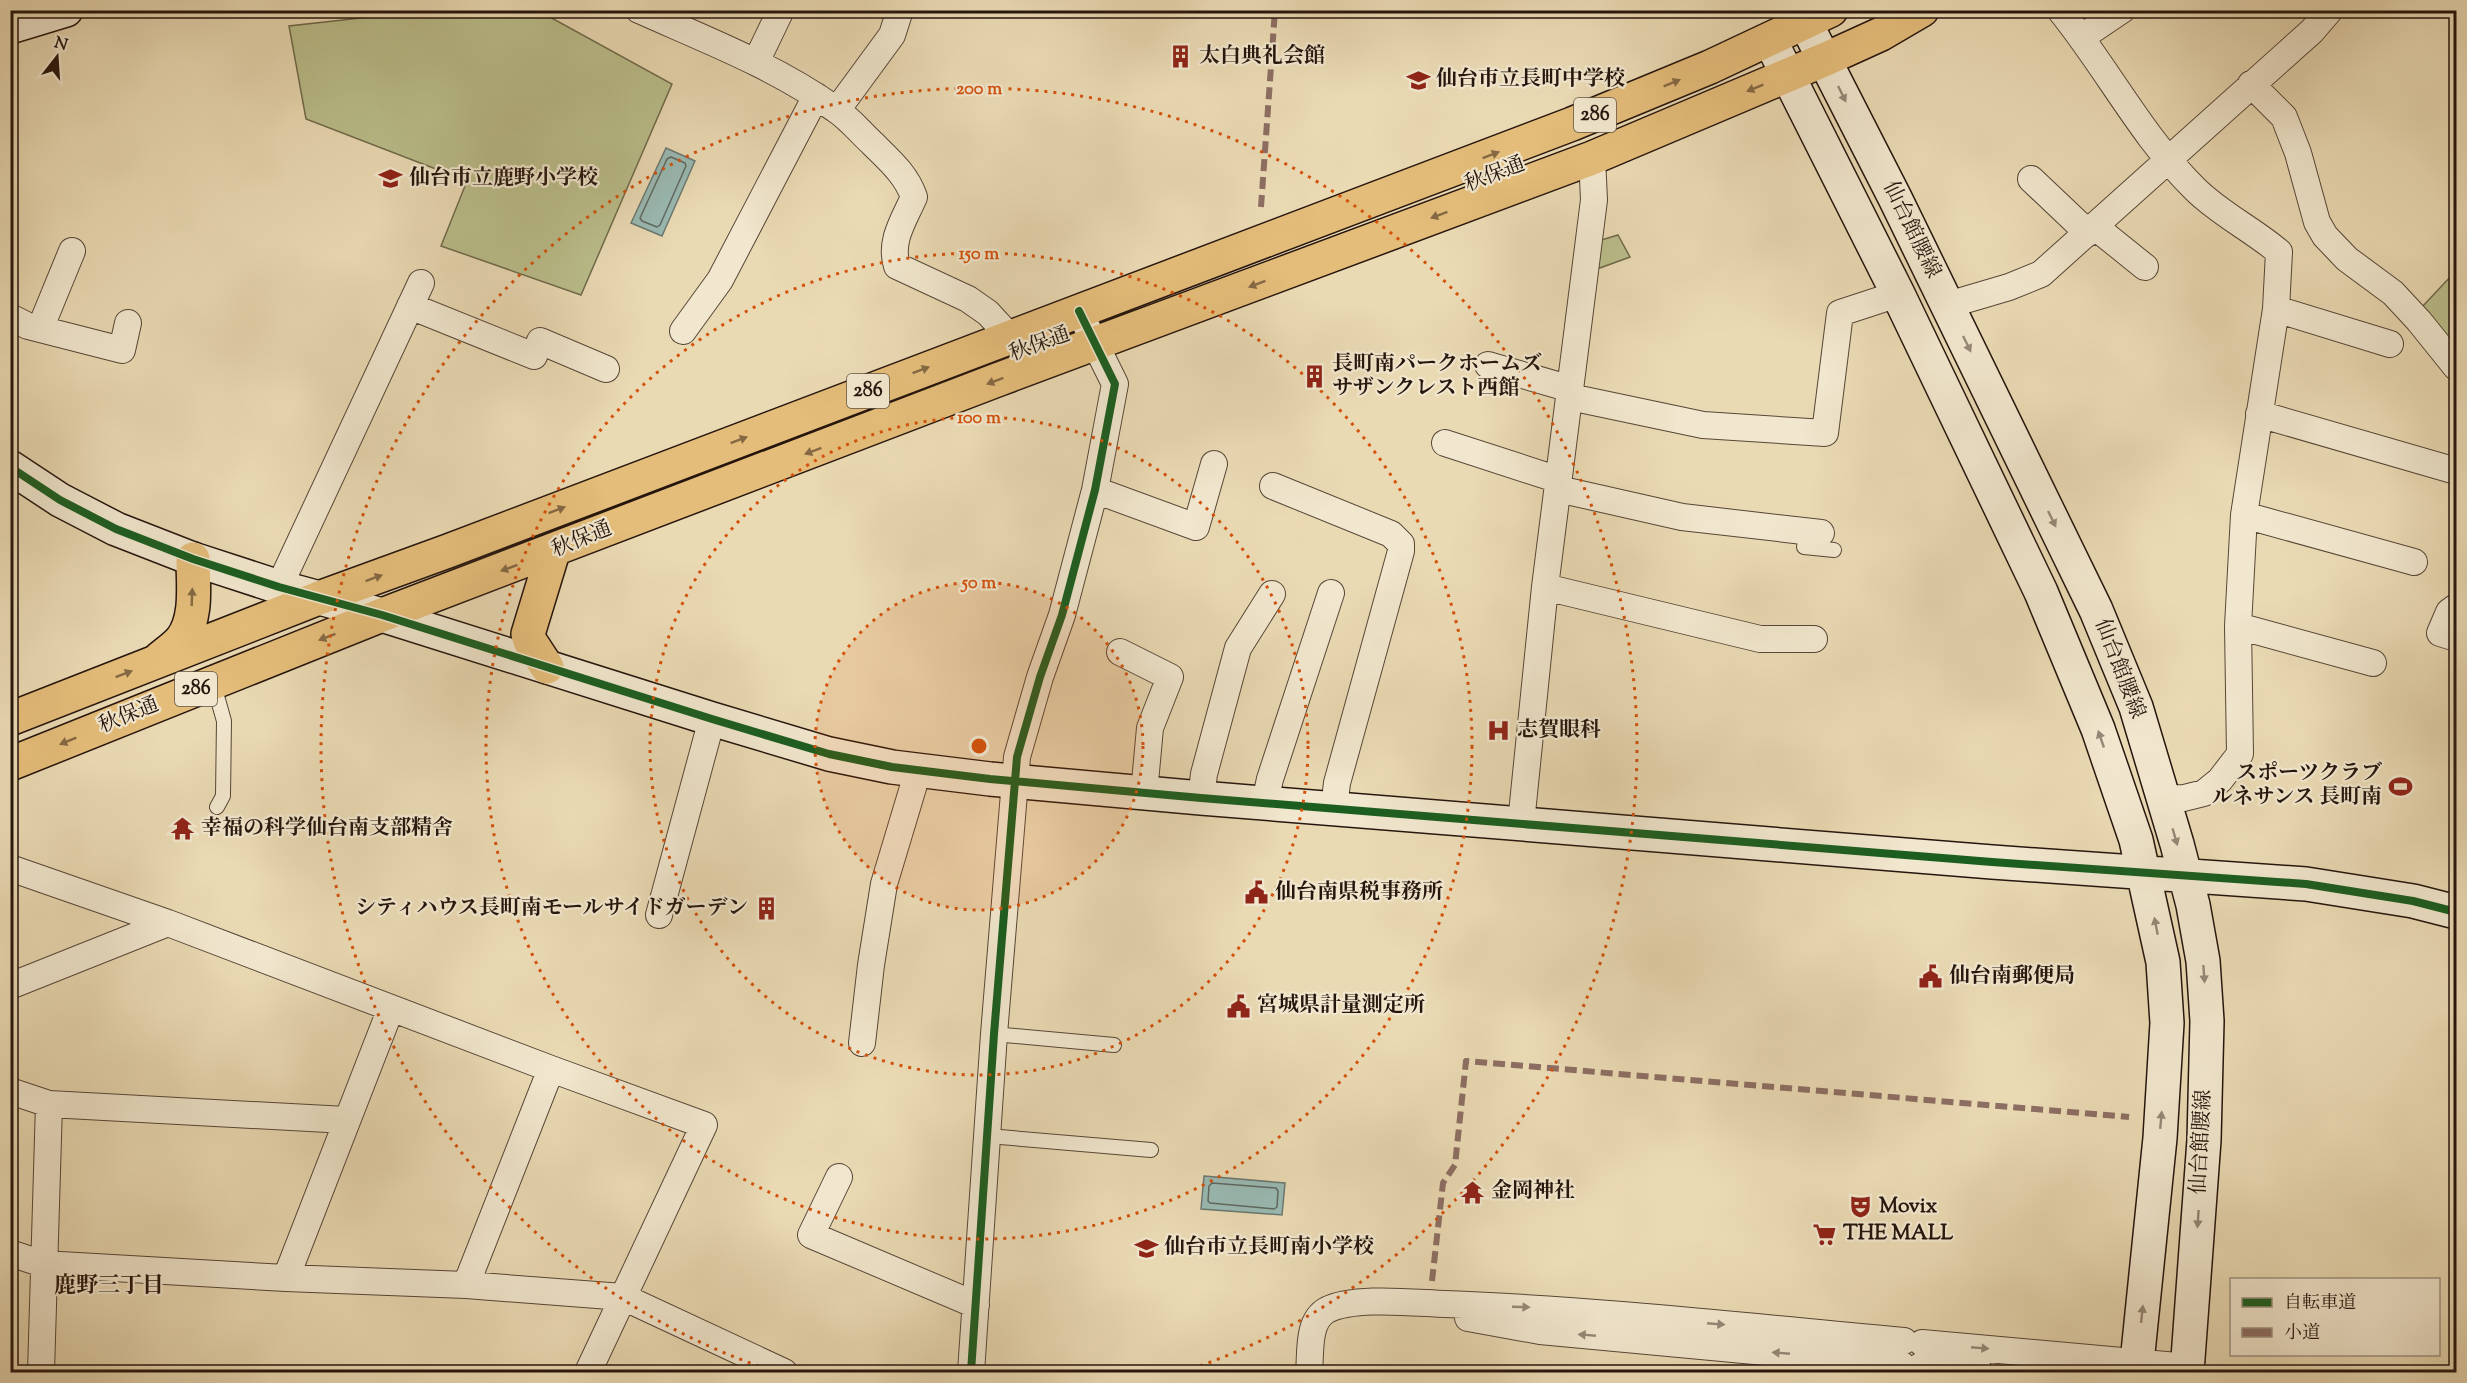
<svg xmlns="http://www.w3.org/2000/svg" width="2467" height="1383" font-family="'Sorts Mill Goudy','Noto Serif JP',serif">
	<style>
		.green { fill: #babe8b; stroke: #706a4c; stroke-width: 1.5 }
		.water { fill: #99bab4; stroke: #6b7871; stroke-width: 1.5 }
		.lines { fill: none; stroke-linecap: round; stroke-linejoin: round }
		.shore { stroke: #5f6860; stroke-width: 1.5 }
		.lane-casing { stroke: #564637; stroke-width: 16 }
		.street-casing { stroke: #564637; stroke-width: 28 }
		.secondary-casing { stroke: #25150d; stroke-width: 36 }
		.highway-casing { stroke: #25150d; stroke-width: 36 }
		.lane { stroke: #f1e7ce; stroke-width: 14 }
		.street { stroke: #f1e7ce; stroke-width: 26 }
		.secondary { stroke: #f1e7ce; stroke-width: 33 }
		.highway { stroke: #e5bd7a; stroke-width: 33 }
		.quiet { stroke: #8d6e63; stroke-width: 6; stroke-dasharray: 12 6; stroke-linecap: butt }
		.cycleway-casing { stroke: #f1e7ce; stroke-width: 11 }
		.cycleway { stroke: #1b5e20; stroke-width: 8 }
		.oneway { fill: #856944 }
		.oneway2 { fill: #958877 }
		.ring { fill: none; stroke: #d4520c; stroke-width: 3; stroke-dasharray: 3 6 }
		.labels { text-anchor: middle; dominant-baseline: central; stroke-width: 4.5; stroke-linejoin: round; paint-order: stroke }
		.shield { fill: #f1e7ce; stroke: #625447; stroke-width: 1.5 }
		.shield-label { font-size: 20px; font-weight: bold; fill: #25150d }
		.poi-label { font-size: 21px; font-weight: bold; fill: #25150d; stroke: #f1e7ce; text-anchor: start }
		.street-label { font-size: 21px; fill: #25150d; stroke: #f1e7ce }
		.neighbourhood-label { font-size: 22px; font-weight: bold; fill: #25150d; stroke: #f1e7ce }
		.centre { fill: #d4520c; stroke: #f1e7ce; stroke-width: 3 }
		.ring-label { font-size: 18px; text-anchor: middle; font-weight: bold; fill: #d4520c; stroke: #f1e7ce; stroke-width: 4.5; stroke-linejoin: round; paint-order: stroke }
	</style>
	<rect width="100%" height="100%" fill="#eadab4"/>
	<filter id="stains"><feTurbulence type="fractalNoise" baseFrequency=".00333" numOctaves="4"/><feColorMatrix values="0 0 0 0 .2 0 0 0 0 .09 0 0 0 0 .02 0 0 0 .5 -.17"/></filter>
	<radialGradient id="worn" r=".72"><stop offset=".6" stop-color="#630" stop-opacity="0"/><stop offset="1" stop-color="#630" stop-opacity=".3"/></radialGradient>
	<!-- green -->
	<path class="green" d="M424,11H539L672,84L581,295L441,246L467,181L306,119L289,26Z
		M1618,235L1630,257L1597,269L1601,240Z
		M2452,275L2456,279V342L2451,341L2422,307Z"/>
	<!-- water -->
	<path class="water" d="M666,148L695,161L662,236L631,223Z
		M1204,1176L1285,1183L1282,1215L1201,1209Z"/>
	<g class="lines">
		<!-- shore -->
		<path class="shore" d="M671,157L685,163L686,166L660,225L657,227L642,221L640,218L667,159Z
			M1212,1183L1276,1188L1278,1191L1277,1207L1274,1209L1210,1203L1208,1201L1209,1186Z"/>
		<defs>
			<path id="lane" d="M1806,531L1804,547L1834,550
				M213,682L224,721L223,796L217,807
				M994,1034L1114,1045
				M988,1136L1151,1150"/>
			<path id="street" d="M639,10C706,40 775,66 835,109C849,118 860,132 872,143C889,160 906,174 914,197C904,220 889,241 897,266L968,299L988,313L1010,337
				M2060,10C2107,68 2142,137 2195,189C2220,214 2252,229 2279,252L2276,309L2244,515L2238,626L2240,754L2220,780L2204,793L2184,798L2164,799
				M2082,37L2122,10
				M756,62L781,10
				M2251,84L2284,117L2298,153L2317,222L2325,236L2347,259L2393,293L2419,321L2456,367
				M837,110L892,35L900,10
				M2031,179L2088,233
				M2094,226L2145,267
				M1948,305L2009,287L2041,274L2312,31L2330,10
				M410,306L534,356L540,341L606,369
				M2276,309L2390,344
				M10,317L28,326L122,350L128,323
				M40,329L72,251
				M683,331L720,280L816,96
				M1488,365L1571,389
				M1570,397L1703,425L1825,433L1840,313L1898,294
				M2259,414L2456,471
				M1445,443L1559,480
				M1273,486L1391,534L1401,544V551L1337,783L1334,808
				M1558,489L1682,517L1821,533
				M1095,490L1196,527L1214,464
				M2244,515L2414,562
				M279,587L421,283
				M1545,587L1760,639H1814
				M2456,607L2449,612L2440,633L2456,638
				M2238,626L2373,663
				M1120,652L1170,677L1150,728L1144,793
				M1201,798L1204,774L1238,648L1272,594
				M1265,802L1270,779L1331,593
				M1521,823L1545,587L1594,200L1592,158
				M10,868L168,923L551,1069L704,1125L588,1372
				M659,915L712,719
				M10,986L168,923
				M862,1043L871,965L884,884L918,771
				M10,1091L49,1104L346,1120
				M839,1177L811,1235L976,1305
				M10,1253L43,1264L286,1278L466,1285L623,1297L784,1372
				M286,1278L391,1008
				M466,1285L551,1069
				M1468,1318L1540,1331L1902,1365
				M1922,1343L2188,1367
				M1920,1366L1980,1372
				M41,1372L49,1104
				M971,1372L994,1034L1017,757L1040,677L1062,615L1095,490L1115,384L1079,311
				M1309,1372C1311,1352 1307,1321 1327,1310C1354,1296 1415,1303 1445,1304C1598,1310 1751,1327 1904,1341"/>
			<path id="secondary" d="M1806,24L1895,198L2096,610L2136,707L2177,844L2193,905L2203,961L2207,1021L2204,1140L2187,1372
				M10,27L66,10
				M1770,40L1898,294L2041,592L2098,729L2136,840L2163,962L2167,1023L2160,1138L2136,1372
				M10,467L60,500L116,529L193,559L279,587L382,615L712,719L829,754L892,767L990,779L1201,798L1992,862L2306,884L2413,901L2456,912"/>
			<path id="highway" d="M159,659C166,653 175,647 181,640C198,619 193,583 193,559
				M547,667L530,641L528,634L553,552
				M10,719L319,598L448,551L1572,124L1710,67L1831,10
				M10,764L382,615L997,380L1592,158L1826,59L1881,34L1922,10"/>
		</defs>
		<!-- lane casing -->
		<use href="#lane" class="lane-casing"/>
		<!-- street casing -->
		<use href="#street" class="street-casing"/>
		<!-- secondary casing -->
		<use href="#secondary" class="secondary-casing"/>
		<!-- highway casing -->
		<use href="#highway" class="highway-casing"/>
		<!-- lane -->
		<use href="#lane" class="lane"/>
		<!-- street -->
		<use href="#street" class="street"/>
		<!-- secondary -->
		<use href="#secondary" class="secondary"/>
		<!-- highway -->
		<use href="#highway" class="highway"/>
		<!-- quiet -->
		<path class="quiet" d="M1261,207L1275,10
			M1432,1281L1443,1183L1455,1165L1466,1061L2129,1117"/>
		<defs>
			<path id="cycleway" d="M10,467L60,500L116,529L193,559L279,587L382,615L712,719L829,754L892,767L990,779L1201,798L1992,862L2306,884L2413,901L2456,912
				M971,1372L994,1034L1017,757L1040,677L1062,615L1095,490L1115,384L1079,311"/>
		</defs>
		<!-- cycleway casing -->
		<use href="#cycleway" class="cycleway-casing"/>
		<!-- cycleway -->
		<use href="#cycleway" class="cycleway"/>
	</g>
	<!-- one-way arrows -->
	<defs><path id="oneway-solid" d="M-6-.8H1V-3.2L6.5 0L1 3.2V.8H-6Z" transform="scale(1.5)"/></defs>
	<g class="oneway">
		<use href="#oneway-solid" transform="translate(1672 83) rotate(-22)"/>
		<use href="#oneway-solid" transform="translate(1755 88) rotate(158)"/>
		<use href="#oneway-solid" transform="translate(1491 155) rotate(-21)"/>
		<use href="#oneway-solid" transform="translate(1439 215) rotate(159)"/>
		<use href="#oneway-solid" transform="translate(1257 284) rotate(159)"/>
		<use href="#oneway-solid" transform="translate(921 370) rotate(-21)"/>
		<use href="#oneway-solid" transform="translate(995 381) rotate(159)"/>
		<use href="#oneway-solid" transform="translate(739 440) rotate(-21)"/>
		<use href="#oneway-solid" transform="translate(813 451) rotate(159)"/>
		<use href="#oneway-solid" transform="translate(557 510) rotate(-21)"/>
		<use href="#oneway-solid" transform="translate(509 568) rotate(160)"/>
		<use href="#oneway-solid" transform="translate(374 578) rotate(-20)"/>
		<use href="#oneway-solid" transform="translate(192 597) rotate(-88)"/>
		<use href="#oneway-solid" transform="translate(327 637) rotate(159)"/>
		<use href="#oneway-solid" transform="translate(124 674) rotate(-21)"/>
		<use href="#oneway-solid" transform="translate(68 741) rotate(158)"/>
	</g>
	<g class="oneway2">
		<use href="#oneway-solid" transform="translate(1842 94) rotate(64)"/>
		<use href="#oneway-solid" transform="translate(1967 344) rotate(64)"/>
		<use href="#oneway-solid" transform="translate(2052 519) rotate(64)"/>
		<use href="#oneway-solid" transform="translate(2101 739) rotate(-109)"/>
		<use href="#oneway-solid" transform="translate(2175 837) rotate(74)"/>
		<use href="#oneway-solid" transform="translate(2156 926) rotate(-101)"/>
		<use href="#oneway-solid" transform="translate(2204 974) rotate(86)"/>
		<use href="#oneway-solid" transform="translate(2161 1120) rotate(-85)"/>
		<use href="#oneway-solid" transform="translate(2198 1219) rotate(94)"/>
		<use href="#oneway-solid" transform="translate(1521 1307) rotate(2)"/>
		<use href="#oneway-solid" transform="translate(2142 1314) rotate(-84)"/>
		<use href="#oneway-solid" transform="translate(1716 1324) rotate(5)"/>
		<use href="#oneway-solid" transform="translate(1587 1335) rotate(-175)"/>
		<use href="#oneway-solid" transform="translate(1980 1348) rotate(5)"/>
		<use href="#oneway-solid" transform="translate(1781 1353) rotate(-175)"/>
	</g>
	<!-- distance rings -->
	<circle cx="979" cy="746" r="164" fill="#d4520c" fill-opacity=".12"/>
	<g class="ring">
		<circle cx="979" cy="746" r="164"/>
		<circle cx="979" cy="746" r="329"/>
		<circle cx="979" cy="746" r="493"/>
		<path d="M776 1372A658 658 0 1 1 1182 1372"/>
	</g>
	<!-- icons -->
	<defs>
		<symbol id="building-bare" viewBox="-9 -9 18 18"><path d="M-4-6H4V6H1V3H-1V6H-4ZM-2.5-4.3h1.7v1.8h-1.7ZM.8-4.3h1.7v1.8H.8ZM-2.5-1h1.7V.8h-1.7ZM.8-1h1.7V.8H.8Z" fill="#8f2418" stroke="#f1e7ce" stroke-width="2.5" paint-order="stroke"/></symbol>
		<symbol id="school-bare" viewBox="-9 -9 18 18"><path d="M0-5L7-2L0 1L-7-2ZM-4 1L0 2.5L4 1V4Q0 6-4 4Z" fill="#8f2418" stroke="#f1e7ce" stroke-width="2.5" paint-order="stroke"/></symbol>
		<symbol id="hospital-bare" viewBox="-9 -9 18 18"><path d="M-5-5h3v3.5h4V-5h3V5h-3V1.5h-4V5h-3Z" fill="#8f2418" stroke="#f1e7ce" stroke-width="2.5" paint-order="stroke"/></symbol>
		<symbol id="stadium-bare" viewBox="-9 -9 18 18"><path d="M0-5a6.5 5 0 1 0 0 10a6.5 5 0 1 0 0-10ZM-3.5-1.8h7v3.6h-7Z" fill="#8f2418" stroke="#f1e7ce" stroke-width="2.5" paint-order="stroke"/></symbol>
		<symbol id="temple-bare" viewBox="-9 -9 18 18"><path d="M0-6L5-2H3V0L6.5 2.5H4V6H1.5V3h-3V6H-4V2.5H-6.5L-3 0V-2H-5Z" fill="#8f2418" stroke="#f1e7ce" stroke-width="2.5" paint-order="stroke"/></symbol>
		<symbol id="civic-bare" viewBox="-9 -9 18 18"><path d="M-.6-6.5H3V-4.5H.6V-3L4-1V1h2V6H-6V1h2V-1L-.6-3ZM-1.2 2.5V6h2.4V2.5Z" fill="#8f2418" stroke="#f1e7ce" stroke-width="2.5" paint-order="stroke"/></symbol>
		<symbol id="theatre-bare" viewBox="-9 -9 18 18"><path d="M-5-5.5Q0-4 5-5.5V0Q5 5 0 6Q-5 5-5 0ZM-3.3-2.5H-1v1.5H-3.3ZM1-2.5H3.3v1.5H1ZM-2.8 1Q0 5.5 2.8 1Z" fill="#8f2418" stroke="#f1e7ce" stroke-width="2.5" paint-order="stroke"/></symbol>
		<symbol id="supermarket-bare" viewBox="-9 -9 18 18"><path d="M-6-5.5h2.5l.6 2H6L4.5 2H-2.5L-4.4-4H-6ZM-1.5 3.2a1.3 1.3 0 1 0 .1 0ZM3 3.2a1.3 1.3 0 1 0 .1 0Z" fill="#8f2418" stroke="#f1e7ce" stroke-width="2.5" paint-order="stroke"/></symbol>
	</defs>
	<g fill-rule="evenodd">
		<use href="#building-bare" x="1164" y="40" width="33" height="33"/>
		<use href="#school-bare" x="1402" y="64" width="33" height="33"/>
		<use href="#school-bare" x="374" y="162" width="33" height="33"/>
		<use href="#building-bare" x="1298" y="360" width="33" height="33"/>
		<use href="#hospital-bare" x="1482" y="714" width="33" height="33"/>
		<use href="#stadium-bare" x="2384" y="770" width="33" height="33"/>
		<use href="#temple-bare" x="166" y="812" width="33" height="33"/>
		<use href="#civic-bare" x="1240" y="876" width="33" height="33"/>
		<use href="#building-bare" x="750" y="892" width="33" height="33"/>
		<use href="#civic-bare" x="1914" y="960" width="33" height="33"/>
		<use href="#civic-bare" x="1222" y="990" width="33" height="33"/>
		<use href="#temple-bare" x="1456" y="1176" width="33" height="33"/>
		<use href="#theatre-bare" x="1844" y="1190" width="33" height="33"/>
		<use href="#supermarket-bare" x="1808" y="1218" width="33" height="33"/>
		<use href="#school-bare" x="1130" y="1232" width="33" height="33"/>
	</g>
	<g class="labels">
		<!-- shield labels -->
		<g class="shield">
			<rect x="1574" y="98" width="42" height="34" rx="4.5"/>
			<rect x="847" y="374" width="42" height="34" rx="4.5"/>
			<rect x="175" y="672" width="42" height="34" rx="4.5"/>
		</g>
		<g class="shield-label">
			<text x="1595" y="115">286</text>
			<text x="868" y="391">286</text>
			<text x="196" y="689">286</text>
		</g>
		<!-- poi labels -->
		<g class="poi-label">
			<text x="1199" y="57">太白典礼会館</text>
			<text x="1436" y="80">仙台市立長町中学校</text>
			<text x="409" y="179">仙台市立鹿野小学校</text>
			<text x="1332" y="365">長町南パークホームズ<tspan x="1332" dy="24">サザンクレスト西館</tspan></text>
			<text x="1517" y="731">志賀眼科</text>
			<text x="2382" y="774" text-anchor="end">スポーツクラブ<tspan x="2382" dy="24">ルネサンス 長町南</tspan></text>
			<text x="201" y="829">幸福の科学仙台南支部精舎</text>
			<text x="1275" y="893">仙台南県税事務所</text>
			<text x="748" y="909" text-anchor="end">シティハウス長町南モールサイドガーデン</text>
			<text x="1949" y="977">仙台南郵便局</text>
			<text x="1257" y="1006">宮城県計量測定所</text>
			<text x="1491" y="1192">金岡神社</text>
			<text x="1879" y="1207">Movix</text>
			<text x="1843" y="1234">THE MALL</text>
			<text x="1164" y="1248">仙台市立長町南小学校</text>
		</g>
		<!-- street labels -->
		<g class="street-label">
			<text transform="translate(1495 175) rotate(-21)">秋保通</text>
			<text transform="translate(1911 230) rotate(64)">仙台館腰線</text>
			<text transform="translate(1040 345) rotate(-20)">秋保通</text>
			<text transform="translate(582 540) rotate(-22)">秋保通</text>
			<text transform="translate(2119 669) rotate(69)">仙台館腰線</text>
			<text transform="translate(129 716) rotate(-22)">秋保通</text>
			<text transform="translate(2202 1142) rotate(-87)">仙台館腰線</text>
		</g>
		<!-- neighbourhood labels -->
		<g class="neighbourhood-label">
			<text x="109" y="1287">鹿野三丁目</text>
		</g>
	</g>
	<circle cx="979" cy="746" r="9" class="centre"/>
	<g class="ring-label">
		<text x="979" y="94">200 m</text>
		<text x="979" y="259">150 m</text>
		<text x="979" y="423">100 m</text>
		<text x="979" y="588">50 m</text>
	</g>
	<!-- margin -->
	<rect width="2467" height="1383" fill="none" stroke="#eadab4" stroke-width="36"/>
	<rect x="12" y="12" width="2443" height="1359" fill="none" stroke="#25150d" stroke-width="3"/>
	<rect x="18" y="18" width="2431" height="1347" fill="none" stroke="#25150d" stroke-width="1.5"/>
	<!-- legend -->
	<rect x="2230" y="1278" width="210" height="78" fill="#f1e7ce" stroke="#9f9381" stroke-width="1.5"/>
	<rect x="2242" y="1298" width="30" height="9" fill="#1b5e20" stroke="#9f9381" stroke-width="1.5"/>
	<text x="2284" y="1308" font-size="18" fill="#25150d">自転車道</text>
	<rect x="2242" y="1328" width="30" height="9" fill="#8d6e63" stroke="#9f9381" stroke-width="1.5"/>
	<text x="2284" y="1338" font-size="18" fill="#25150d">小道</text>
	<!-- north arrow -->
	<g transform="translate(57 57) rotate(17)" stroke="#f1e7ce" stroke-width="4.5" paint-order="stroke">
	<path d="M0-4.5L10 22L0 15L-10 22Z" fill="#25150d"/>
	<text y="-9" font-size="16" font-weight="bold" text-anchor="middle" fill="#25150d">N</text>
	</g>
	<rect width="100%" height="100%" filter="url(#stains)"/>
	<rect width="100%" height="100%" fill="url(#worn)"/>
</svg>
